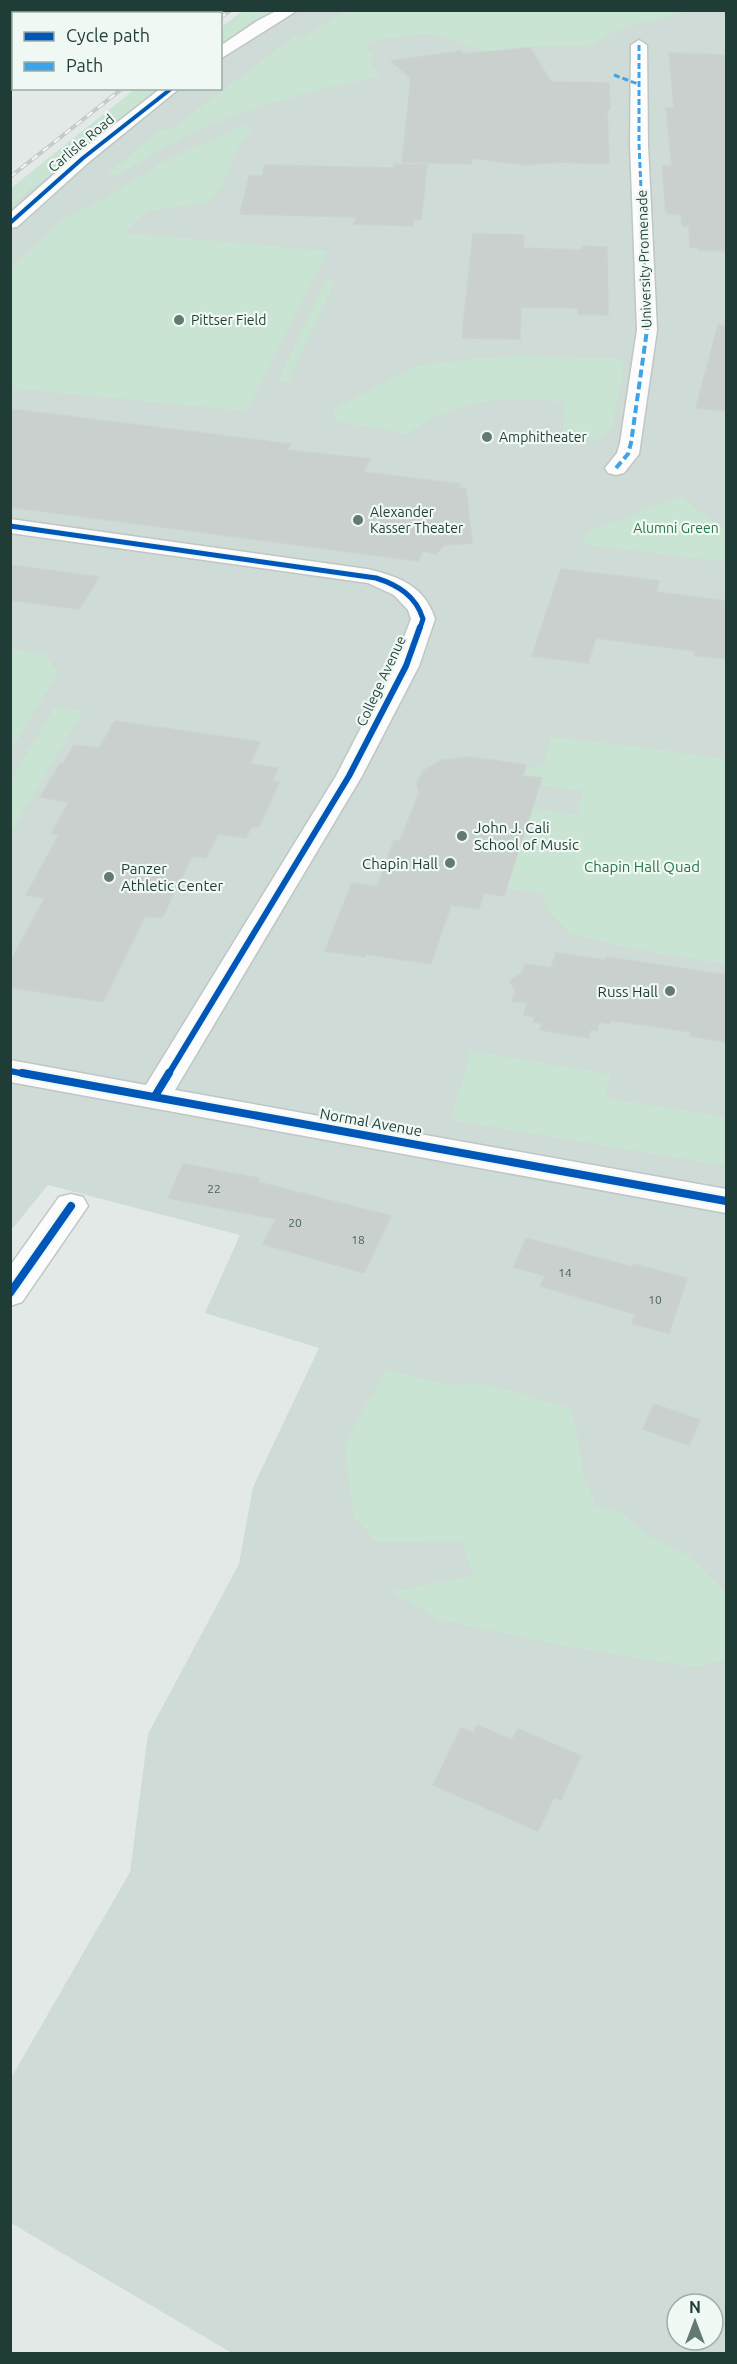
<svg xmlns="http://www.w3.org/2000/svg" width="737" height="2364" font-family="Ubuntu,sans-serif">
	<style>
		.built { fill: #cfdbd6; fill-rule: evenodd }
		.green { fill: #cae4d3 }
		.building { fill: #c9d0cd; stroke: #cbd2cf; stroke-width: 1.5 }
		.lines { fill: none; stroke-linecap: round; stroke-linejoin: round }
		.minor-casing { stroke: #bfc6c3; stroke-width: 3 }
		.minor { fill: #fbfcfb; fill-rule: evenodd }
		.rail-casing { stroke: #c6cac9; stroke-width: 4 }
		.rail { stroke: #f0f8f4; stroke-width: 2; stroke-dasharray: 7; stroke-linecap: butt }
		.quiet-far1 { stroke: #3da4eb; stroke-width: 3; stroke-dasharray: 6 3; stroke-linecap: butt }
		.quiet { stroke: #3da4eb; stroke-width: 4; stroke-dasharray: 8 4; stroke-linecap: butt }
		.cycleway-far3-casing { stroke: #f0f8f4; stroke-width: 6 }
		.cycleway-far2-casing { stroke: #f0f8f4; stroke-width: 8 }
		.cycleway-far1-casing { stroke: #f0f8f4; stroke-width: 9 }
		.cycleway-casing { stroke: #f0f8f4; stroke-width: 12 }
		.cycleway-far3 { stroke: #0057b8; stroke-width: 4 }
		.cycleway-far2 { stroke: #0057b8; stroke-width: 5 }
		.cycleway-far1 { stroke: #0057b8; stroke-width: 6 }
		.cycleway { stroke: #0057b8; stroke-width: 8 }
		.poi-dot { fill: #637974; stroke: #f0f8f4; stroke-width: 2 }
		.labels { text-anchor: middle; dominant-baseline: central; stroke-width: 4.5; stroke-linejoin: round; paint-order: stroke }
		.number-label { font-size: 12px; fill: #4a625c }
		.far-street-label { font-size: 14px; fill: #1f3d36; stroke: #f0f8f4 }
		.far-poi-label { font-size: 14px; fill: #1f3d36; stroke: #f0f8f4; text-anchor: start }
		.far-park-label { font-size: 14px; fill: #267748; stroke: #f0f8f4 }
		.poi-label { font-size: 15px; fill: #1f3d36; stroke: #f0f8f4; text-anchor: start }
		.park-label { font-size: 15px; fill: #267748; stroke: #f0f8f4 }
		.street-label { font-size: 15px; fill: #1f3d36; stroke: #f0f8f4 }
	</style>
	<rect width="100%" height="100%" fill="#e2e9e6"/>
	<!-- built -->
	<path class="built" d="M256,11H726V2353H232L11,2223V2078L130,1872L148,1734L239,1564L253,1487L319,1348L205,1313L240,1235L48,1185L13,1228H11V200L148,89L220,88L221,36ZM677,2304H713V2340H677Z"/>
	<!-- green -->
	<path class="green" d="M244,10L272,11L221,44V27Z
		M344,11V10L692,11L619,29L588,46L514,47L487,52L430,33L378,40L365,46L373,57L372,64L380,76C330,87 279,99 230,117C190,132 153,154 116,176L108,174L159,131L174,127L296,35L306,36Z
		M135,89H158L11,205V188Z
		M243,125L251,130L238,149L224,182L214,198L203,203L149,211L137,219L125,233L328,251L246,411L19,389L11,391V268L60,220L105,198L162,163Z
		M326,280L335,281L288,382L278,381Z
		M517,356L610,358L622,361L624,366L612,428L598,441L562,438L565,402C511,395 451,399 407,435L382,428L344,424L334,419V409L415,366L468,359Z
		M680,496L726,532V562L582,544L587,532Z
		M11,649L45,654L58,673L11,750Z
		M55,707L83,711L11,833V780Z
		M551,737L633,746L726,759V964L639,950L571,934L550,914L542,894L507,888L532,808L576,815L583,791L540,785L542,778L523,776L525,770L544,763Z
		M471,1051L610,1074L606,1098L726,1117V1166L451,1120Z
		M386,1369L447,1385L483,1383L572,1409L584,1475L596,1506L618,1510L650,1537L686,1554L726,1593V1659L694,1667L565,1646L440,1620L391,1592L473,1575L462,1541L377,1542L354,1517L344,1446Z"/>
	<!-- building -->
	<path class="building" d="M530,48L551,82L609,83L610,110H607L609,164L559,162L524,165L472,158L471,164L402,162L411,78L391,61L460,51L464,54Z
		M669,53L726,55V251L699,250V248L690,247L689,226H682L681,214H668L666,211L662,166H672L666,108H674Z
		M395,164L427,165L421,220L414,219L413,226L354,224L356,217L240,214L249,176H262L265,165L394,168Z
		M473,234L524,235L523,248L582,250V246L607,247L608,315L578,314V308L521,307L520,339L462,338Z
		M718,325L726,326V411L696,408Z
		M10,409L290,444L287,450L370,459L363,472L460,484L458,488L466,489L472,543L444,545L436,554L423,551L418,561L10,507Z
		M10,565L99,577L79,609L10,600Z
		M561,569L659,581L656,592L726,601V659L694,655L695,651L596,638L588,663L532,656Z
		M115,721L260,742L250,764L278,768L272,781L279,782L259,827L252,826L246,838L218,834L206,858L192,856L162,918L145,916L103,1002L10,987V962L45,898L26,895L59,835L51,834L69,802L40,797L60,764H63L74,745L99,748Z
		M470,757L526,765L523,776L542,778L504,896L484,893L479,909L451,905L431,964L366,954L365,957L325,951L352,883L377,887L394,840L400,841L419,793L417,783L423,771L442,760Z
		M556,953L605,960L606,957L726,975V1042L690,1036L691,1032L611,1020L610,1024L599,1022L597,1031L590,1030L589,1038L540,1030L542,1023L534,1022L535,1017L524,1015L527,1003L512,1001L515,991L510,981L522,973L525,964L551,968Z
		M183,1164L259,1178L258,1182L391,1216L364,1273L263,1244L276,1219L168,1198Z
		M526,1238L632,1267L633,1264L687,1278L669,1333L632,1324L635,1314L540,1286L545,1276L514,1267Z
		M654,1404L700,1420L689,1445L643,1429Z
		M477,1725L512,1740L518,1729L581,1756L561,1800L554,1797L538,1831L433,1785L461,1728L474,1733Z"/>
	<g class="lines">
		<defs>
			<path id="minor" d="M36,10H52L50,14H34Z
				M278,10H298L220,59V46L257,21Z
				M14,29V40L10,41V30Z
				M639,40L647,45L648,144L657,330L639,454L624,473L616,475L608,473L605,468L617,453L620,443L637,330L630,144L631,45Z
				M161,88H180L89,162L17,227L10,228V213L77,154Z
				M10,519L367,569C398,576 425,586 435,619L419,666L362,776L175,1090L726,1189V1213L10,1082V1060L146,1085L336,776L393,666L411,619L408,610L394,595L368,583L10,533Z
				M71,1194L83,1197L88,1206L22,1302L10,1306V1266L59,1197Z"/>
		</defs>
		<!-- minor casing -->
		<use href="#minor" class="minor-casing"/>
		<!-- minor -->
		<use href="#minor" class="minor"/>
		<defs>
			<path id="rail" d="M220,18L231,10
				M10,177L123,88"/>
		</defs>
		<!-- rail casing -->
		<use href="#rail" class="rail-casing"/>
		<!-- rail -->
		<use href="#rail" class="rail"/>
		<!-- quiet-far1 -->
		<path class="quiet-far1" d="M639,45V144L645,277
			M614,75L638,84"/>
		<!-- quiet -->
		<path class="quiet" d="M616,468L628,454L631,443L647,330L645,275"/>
		<defs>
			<path id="cycleway-far3" d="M10,223L83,158L172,88"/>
			<path id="cycleway-far2" d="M10,526L376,578C398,585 416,596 423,619L420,628"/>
			<path id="cycleway-far1" d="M10,1071L30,1075
				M168,1075L349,776L406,666L420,627"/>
			<path id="cycleway" d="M22,1073L726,1201
				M155,1096L169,1073
				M10,1293L71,1206"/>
		</defs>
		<!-- cycleway-far3 casing -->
		<use href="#cycleway-far3" class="cycleway-far3-casing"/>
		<!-- cycleway-far2 casing -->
		<use href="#cycleway-far2" class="cycleway-far2-casing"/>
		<!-- cycleway-far1 casing -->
		<use href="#cycleway-far1" class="cycleway-far1-casing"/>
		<!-- cycleway casing -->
		<use href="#cycleway" class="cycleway-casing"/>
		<!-- cycleway-far3 -->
		<use href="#cycleway-far3" class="cycleway-far3"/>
		<!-- cycleway-far2 -->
		<use href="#cycleway-far2" class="cycleway-far2"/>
		<!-- cycleway-far1 -->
		<use href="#cycleway-far1" class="cycleway-far1"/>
		<!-- cycleway -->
		<use href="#cycleway" class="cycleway"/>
	</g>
	<!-- markers -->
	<g class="poi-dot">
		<circle cx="179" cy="320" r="6"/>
		<circle cx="487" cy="437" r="6"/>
		<circle cx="358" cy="520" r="6"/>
		<circle cx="462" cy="836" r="6"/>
		<circle cx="450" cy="863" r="6"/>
		<circle cx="109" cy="877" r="6"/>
		<circle cx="670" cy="991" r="6"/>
	</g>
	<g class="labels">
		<!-- number labels -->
		<g class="number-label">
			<text x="214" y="1188">22</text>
			<text x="295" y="1222">20</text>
			<text x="358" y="1239">18</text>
			<text x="565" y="1272">14</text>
			<text x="655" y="1299">10</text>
		</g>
		<!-- far-street labels -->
		<g class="far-street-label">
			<text transform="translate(81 143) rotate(-40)">Carlisle Road</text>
			<text transform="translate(644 259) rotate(-92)">University Promenade</text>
			<text transform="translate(381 681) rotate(-65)">College Avenue</text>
		</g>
		<!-- far-poi labels -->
		<g class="far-poi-label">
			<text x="191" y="320">Pittser Field</text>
			<text x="499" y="437">Amphitheater</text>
			<text x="370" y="512">Alexander<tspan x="370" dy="16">Kasser Theater</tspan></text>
		</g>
		<!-- far-park labels -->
		<g class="far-park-label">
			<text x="676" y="528">Alumni Green</text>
		</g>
		<!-- poi labels -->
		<g class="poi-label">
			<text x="474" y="827">John J. Cali<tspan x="474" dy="17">School of Music</tspan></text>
			<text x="438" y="863" text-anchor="end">Chapin Hall</text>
			<text x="121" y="868">Panzer<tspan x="121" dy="17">Athletic Center</tspan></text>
			<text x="658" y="991" text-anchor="end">Russ Hall</text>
		</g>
		<!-- park labels -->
		<g class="park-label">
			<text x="642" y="866">Chapin Hall Quad</text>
		</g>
		<!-- street labels -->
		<g class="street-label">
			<text transform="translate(371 1122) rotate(10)">Normal Avenue</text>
		</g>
	</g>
	<!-- border -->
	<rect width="737" height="2364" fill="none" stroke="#1f3d36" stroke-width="24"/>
	<!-- legend -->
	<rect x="12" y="12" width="210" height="78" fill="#f0f8f4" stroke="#9cada8" stroke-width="1.5"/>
	<rect x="24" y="32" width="30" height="9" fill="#0057b8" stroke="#9cada8" stroke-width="1.5"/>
	<text x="66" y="42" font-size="18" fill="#1f3d36">Cycle path</text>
	<rect x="24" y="62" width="30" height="9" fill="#3da4eb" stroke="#9cada8" stroke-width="1.5"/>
	<text x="66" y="72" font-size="18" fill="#1f3d36">Path</text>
	<!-- north arrow -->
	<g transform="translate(695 2322)"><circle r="28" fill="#f0f8f4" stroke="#9cada8" stroke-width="1.5"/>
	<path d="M0-4.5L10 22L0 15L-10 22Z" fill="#637974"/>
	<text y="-9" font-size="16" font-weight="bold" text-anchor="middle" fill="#1f3d36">N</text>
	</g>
</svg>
